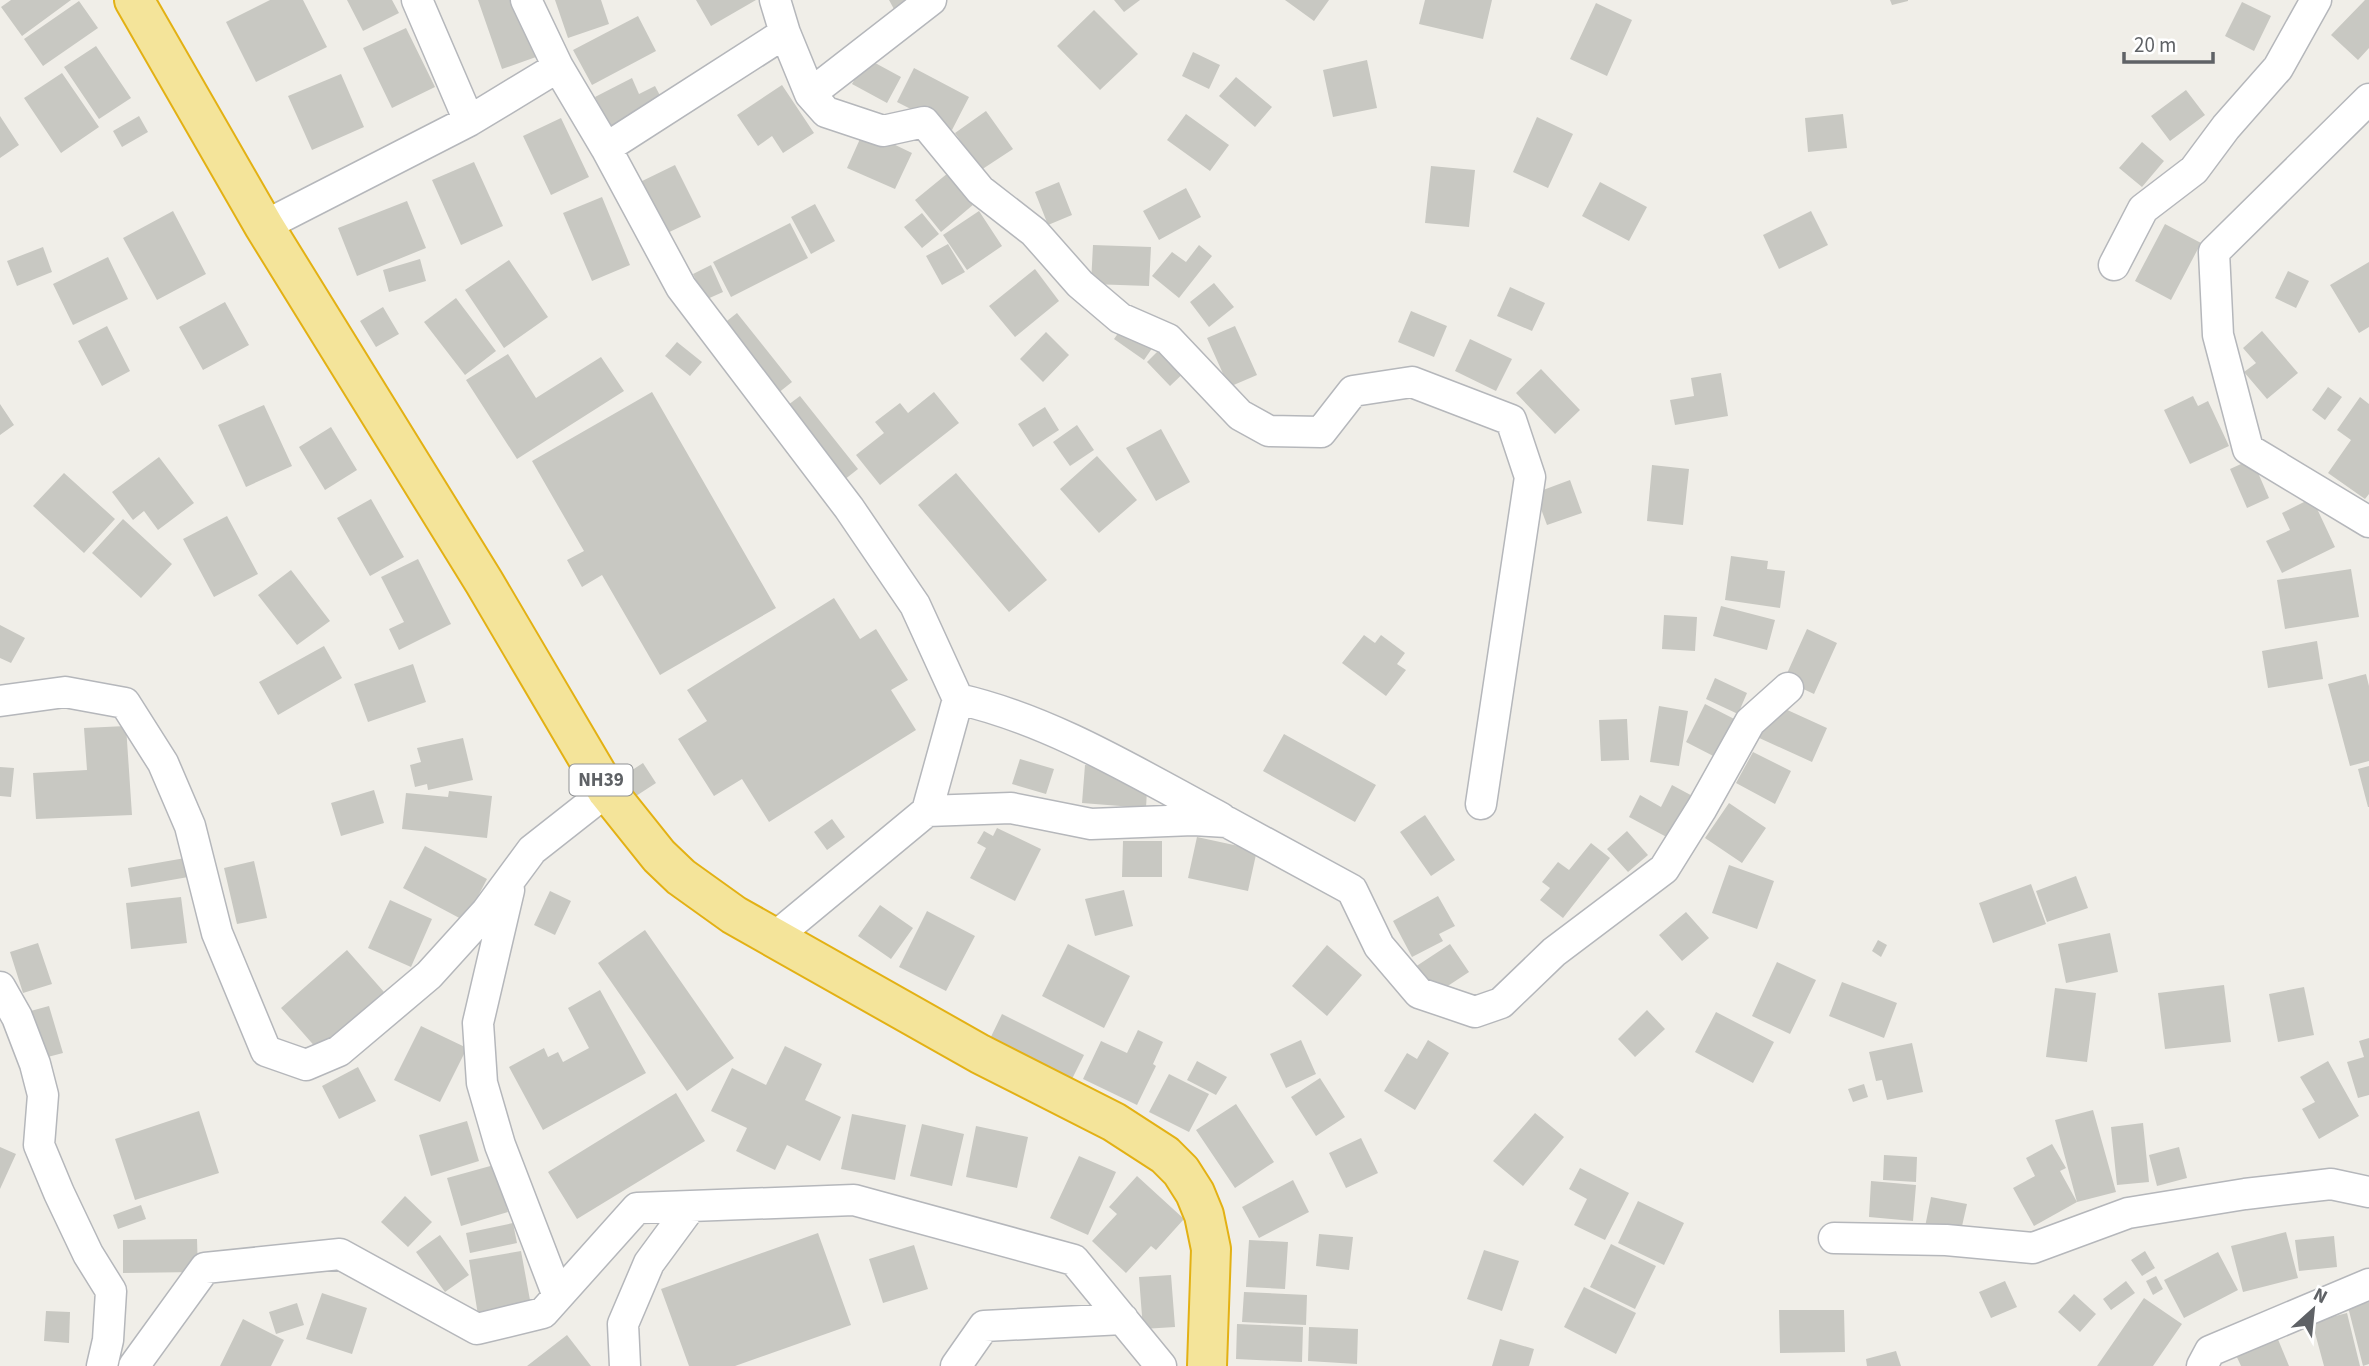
<svg xmlns="http://www.w3.org/2000/svg" width="2369" height="1366" font-family="'Source Sans 3',sans-serif">
	<style>
		.building { fill: #c8c8c2 }
		.lines { fill: none; stroke-linecap: round; stroke-linejoin: round }
		.minor-casing { stroke: #b5b7bb; stroke-width: 33 }
		.highway-casing { stroke: #e3b114; stroke-width: 42 }
		.minor { stroke: #fff; stroke-width: 30 }
		.highway { stroke: #f4e49a; stroke-width: 38 }
		.labels { text-anchor: middle; dominant-baseline: central; stroke-width: 5; stroke-linejoin: round; paint-order: stroke }
		.shield { fill: #fff; stroke: #8f9194; stroke-width: 2 }
		.shield-label { font-size: 19px; font-weight: bold; fill: #5f6266 }
	</style>
	<rect width="100%" height="100%" fill="#f0eee8"/>
	<!-- building -->
	<path class="building" d="M11,0H71L22,36L1,7Z
		M270,0H303L327,47L256,82L226,22Z
		M347,0H392L399,13L363,31Z
		M478,0H516L536,57L502,69Z
		M555,0H601L609,24L568,38Z
		M696,0H756L711,26Z
		M889,0H913L895,11Z
		M1114,0H1140L1124,12Z
		M1285,0H1329L1314,21Z
		M1425,0H1492L1483,39L1419,24Z
		M1890,0H1908V1L1892,5Z
		M2365,0H2369V48L2358,60L2331,35Z
		M79,1L98,28L43,66L24,39Z
		M2242,2L2271,16L2254,51L2225,36Z
		M1596,3L1632,20L1607,76L1570,59Z
		M1094,10L1138,54L1100,90L1057,46Z
		M638,16L656,51L592,85L573,50Z
		M406,28L435,87L392,108L363,48Z
		M96,46L131,98L99,119L64,67Z
		M1193,52L1220,65L1209,89L1182,76Z
		M866,58L901,77L887,103L852,84Z
		M1367,60L1377,108L1333,117L1323,70Z
		M914,68L969,97L952,130L897,102Z
		M62,73L99,127L61,153L24,98Z
		M341,74L364,127L312,150L288,96Z
		M1236,77L1272,107L1255,127L1219,96Z
		M632,78L639,94L655,86L665,105L612,131L595,97Z
		M782,85L814,133L783,153L772,136L758,146L737,115Z
		M2186,90L2205,115L2170,141L2151,116Z
		M986,111L1013,149L981,170L955,133Z
		M1186,114L1229,145L1210,171L1167,140Z
		M1843,114L1847,148L1808,152L1805,118Z
		M0,116L19,145L0,158Z
		M139,116L148,132L122,147L113,131Z
		M1537,117L1573,134L1548,188L1513,172Z
		M561,118L589,177L551,195L523,136Z
		M864,130L912,153L895,189L847,168Z
		M2142,142L2164,161L2142,187L2119,168Z
		M474,162L503,226L461,245L432,180Z
		M675,165L701,217L661,236L636,184Z
		M1431,166L1475,170L1469,227L1425,223Z
		M948,173L974,204L941,232L915,200Z
		M1059,182L1072,215L1048,225L1035,192Z
		M1600,182L1647,207L1629,241L1582,216Z
		M1186,188L1201,217L1159,240L1143,211Z
		M602,197L630,265L592,281L563,213Z
		M407,201L426,248L357,276L338,228Z
		M815,204L835,241L811,254L791,217Z
		M173,211L206,274L157,300L123,238Z
		M979,211L1002,246L967,270L943,235Z
		M1811,211L1828,245L1779,269L1763,235Z
		M922,213L939,234L922,248L904,227Z
		M790,223L808,258L731,297L713,262Z
		M2165,224L2201,243L2171,300L2135,281Z
		M948,244L965,272L942,285L926,256Z
		M1093,245L1151,247L1149,286L1091,284Z
		M1199,245L1212,256L1179,298L1152,276L1172,252L1186,262Z
		M43,247L52,272L17,286L7,261Z
		M108,257L128,299L73,325L53,284Z
		M420,259L426,281L389,292L383,270Z
		M509,260L548,317L504,348L465,290Z
		M2369,262V327L2359,333L2330,285Z
		M711,265L723,292L705,300L693,274Z
		M1035,269L1059,301L1015,337L989,306Z
		M2288,271L2309,281L2296,308L2275,298Z
		M1214,283L1234,307L1209,327L1190,302Z
		M1510,287L1545,303L1532,331L1497,316Z
		M456,298L496,351L465,375L424,322Z
		M225,302L249,345L203,370L179,327Z
		M383,307L399,334L376,347L360,321Z
		M1135,310L1164,331L1144,360L1114,339Z
		M1411,311L1447,326L1434,357L1398,342Z
		M737,313L792,382L763,405L708,336Z
		M107,326L130,371L102,386L78,341Z
		M1235,326L1257,375L1229,387L1207,338Z
		M2262,331L2298,373L2267,399L2244,372L2256,363L2243,348Z
		M1046,332L1069,355L1043,382L1020,359Z
		M1470,339L1512,359L1496,391L1455,371Z
		M677,342L702,362L690,376L665,356Z
		M1167,342L1190,367L1170,386L1147,362Z
		M508,354L536,398L601,357L624,391L517,459L466,380Z
		M1541,369L1580,410L1555,434L1516,393Z
		M1721,373L1728,416L1675,425L1670,400L1694,396L1691,378Z
		M2328,387L2342,397L2325,420L2312,410Z
		M652,392L776,608L660,675L602,575L582,587L567,560L584,551L532,461Z
		M934,392L959,423L880,485L856,455L884,433L875,422L900,403L908,413Z
		M800,396L858,469L830,491L772,417Z
		M2193,396L2198,406L2208,401L2229,446L2190,464L2164,410Z
		M2360,397L2369,404V494L2365,499L2328,473L2351,440L2337,430Z
		M0,404L14,425L0,435Z
		M264,405L292,466L246,487L218,425Z
		M1045,407L1059,430L1033,447L1018,424Z
		M1077,425L1094,450L1070,466L1053,442Z
		M331,427L357,470L325,490L299,447Z
		M1161,429L1190,482L1156,501L1126,448Z
		M1097,456L1137,500L1099,533L1060,489Z
		M159,457L194,503L158,530L144,511L133,520L112,492Z
		M2252,459L2269,498L2247,508L2230,469Z
		M1652,465L1689,469L1683,525L1647,521Z
		M64,473L115,519L84,553L33,506Z
		M956,473L1047,580L1009,612L918,505Z
		M1570,480L1582,513L1547,525L1535,493Z
		M2312,498L2335,547L2282,573L2266,541L2290,530L2282,513Z
		M371,499L404,557L370,576L337,518Z
		M227,516L258,574L214,597L183,539Z
		M123,519L172,564L141,598L92,553Z
		M1731,556L1768,561L1767,569L1785,571L1780,608L1725,600Z
		M418,559L451,624L399,650L389,629L404,622L381,577Z
		M2351,569L2359,617L2285,629L2277,580Z
		M291,570L330,621L297,645L258,595Z
		M834,598L860,639L876,629L908,680L891,690L916,730L769,822L742,779L714,796L678,739L707,721L687,690Z
		M1721,606L1775,620L1767,650L1713,636Z
		M1664,615L1697,617L1695,651L1662,649Z
		M0,625L25,638L11,663L0,658Z
		M1807,629L1837,643L1814,694L1784,680Z
		M1364,635L1375,643L1381,635L1405,653L1397,664L1406,670L1386,696L1342,663Z
		M2317,641L2323,679L2268,688L2262,651Z
		M324,646L342,678L278,715L259,682Z
		M413,664L426,702L368,722L354,684Z
		M2366,674L2369,686V761L2350,766L2328,684Z
		M1715,678L1747,693L1738,714L1706,699Z
		M1772,703L1827,728L1812,762L1757,737Z
		M1705,704L1744,724L1725,762L1686,742Z
		M1659,706L1688,711L1679,766L1650,762Z
		M1627,719L1629,760L1601,761L1599,720Z
		M126,726L132,815L36,819L33,773L87,770L84,728Z
		M1284,734L1376,785L1355,822L1263,771Z
		M463,738L473,780L428,790L427,784L415,787L410,765L421,762L417,748Z
		M1753,752L1791,771L1775,804L1736,783Z
		M1020,759L1054,769L1046,794L1012,784Z
		M643,763L656,783L636,796L623,776Z
		M1085,765L1139,769L1137,789L1147,790L1146,808L1082,803Z
		M2369,766V807H2368L2358,769Z
		M0,767L14,768L11,797L0,796Z
		M1672,785L1698,799L1676,842L1629,817L1640,795L1661,807Z
		M374,790L384,823L341,836L331,803Z
		M449,791L492,796L487,838L402,829L406,793L448,797Z
		M1729,803L1766,828L1742,863L1705,838Z
		M1425,815L1455,860L1431,876L1400,832Z
		M832,819L845,837L827,850L814,832Z
		M997,828L1041,849L1015,901L970,878L986,848L977,843L984,831L993,836Z
		M1627,831L1648,855L1628,872L1607,849Z
		M1197,837L1257,850L1248,891L1188,878Z
		M1123,841H1162V877H1122Z
		M1591,843L1610,858L1563,918L1540,900L1550,888L1542,882L1558,862L1569,870Z
		M425,846L487,879L465,921L403,888Z
		M191,857L194,876L131,887L128,868Z
		M254,861L267,918L237,924L224,868Z
		M1729,865L1774,881L1757,929L1712,913Z
		M2076,876L2088,908L2047,922L2036,891Z
		M2031,884L2046,924L1993,943L1979,903Z
		M1124,890L1133,926L1095,936L1085,899Z
		M550,891L571,901L555,935L534,925Z
		M1438,896L1455,926L1439,934L1443,941L1412,957L1393,921Z
		M181,897L187,943L131,949L126,903Z
		M390,900L432,919L411,967L368,948Z
		M880,905L913,928L891,959L858,936Z
		M927,911L975,936L946,991L899,967Z
		M1686,912L1709,938L1682,961L1659,935Z
		M645,930L734,1058L687,1091L598,963Z
		M2110,933L2118,972L2066,983L2058,944Z
		M1878,940L1887,945L1881,957L1872,951Z
		M38,943L52,984L23,993L10,952Z
		M1068,944L1130,976L1104,1028L1042,996Z
		M1450,944L1469,972L1431,997L1412,969Z
		M1327,945L1362,975L1327,1016L1292,986Z
		M347,950L384,992L318,1050L281,1008Z
		M1777,962L1816,980L1790,1034L1752,1016Z
		M1842,982L1897,1003L1884,1038L1829,1016Z
		M2224,985L2231,1042L2165,1049L2158,993Z
		M2304,987L2314,1035L2278,1042L2269,994Z
		M2055,988L2096,993L2087,1062L2046,1057Z
		M600,990L646,1073L543,1130L509,1067L544,1048L548,1057L558,1052L563,1062L589,1048L568,1008Z
		M49,1006L63,1053L40,1059L27,1012Z
		M1647,1010L1665,1029L1635,1057L1618,1039Z
		M1716,1012L1774,1042L1753,1083L1695,1052Z
		M1002,1014L1084,1055L1069,1085L987,1045Z
		M421,1026L467,1048L440,1102L394,1080Z
		M1138,1030L1163,1042L1153,1064L1156,1066L1137,1105L1083,1079L1101,1041L1127,1053Z
		M2369,1038V1095L2358,1098L2347,1062L2364,1057L2359,1041Z
		M1301,1040L1316,1074L1286,1088L1270,1054Z
		M1428,1040L1449,1053L1415,1110L1384,1091L1407,1053L1417,1059Z
		M1912,1043L1923,1092L1887,1100L1882,1080L1876,1081L1869,1052Z
		M785,1046L822,1064L805,1100L841,1117L820,1161L787,1145L775,1170L736,1151L747,1128L711,1111L732,1068L766,1085Z
		M1197,1061L1227,1077L1216,1095L1187,1080Z
		M2328,1061L2359,1116L2319,1139L2302,1109L2315,1102L2300,1077Z
		M358,1067L376,1101L339,1119L322,1086Z
		M1169,1074L1209,1094L1189,1132L1149,1112Z
		M1320,1078L1345,1117L1316,1136L1291,1097Z
		M1864,1084L1868,1097L1853,1102L1848,1089Z
		M676,1093L705,1141L577,1219L548,1172Z
		M1236,1104L1274,1162L1235,1188L1196,1130Z
		M2093,1110L2116,1192L2077,1202L2034,1226L2013,1188L2035,1176L2026,1158L2052,1144L2066,1168L2060,1171L2077,1202L2055,1120Z
		M199,1111L219,1173L135,1200L115,1139Z
		M1535,1113L1564,1137L1523,1186L1493,1161Z
		M852,1114L906,1125L895,1180L841,1169Z
		M467,1121L479,1161L431,1176L419,1135Z
		M2143,1123L2149,1182L2117,1185L2111,1127Z
		M922,1124L964,1134L952,1186L910,1176Z
		M976,1126L1028,1137L1017,1188L966,1177Z
		M1361,1138L1378,1173L1346,1188L1329,1153Z
		M0,1147L16,1154L0,1189Z
		M2179,1147L2187,1178L2157,1186L2149,1155Z
		M1884,1155L1917,1157L1916,1182L1883,1180Z
		M1079,1156L1116,1172L1088,1235L1050,1218Z
		M494,1165L508,1212L461,1226L447,1178Z
		M1580,1168L1629,1193L1605,1240L1574,1225L1587,1199L1569,1189Z
		M1137,1176L1184,1219L1156,1250L1151,1246L1126,1273L1092,1241L1117,1214L1109,1207Z
		M1293,1180L1309,1212L1259,1238L1242,1207Z
		M1871,1181L1916,1185L1913,1221L1869,1217Z
		M405,1196L432,1222L408,1247L381,1222Z
		M1931,1197L1967,1204L1960,1235L1925,1227Z
		M1638,1201L1684,1223L1664,1265L1618,1243Z
		M141,1205L146,1219L118,1229L113,1215Z
		M513,1223L517,1243L470,1253L466,1233Z
		M2286,1232L2298,1278L2243,1292L2231,1246Z
		M818,1233L851,1325L735,1366H689L661,1289Z
		M1319,1234L1353,1237L1349,1270L1316,1266Z
		M440,1235L469,1275L445,1292L416,1252Z
		M2334,1236L2337,1267L2299,1271L2295,1240Z
		M197,1239L198,1272L123,1273V1240Z
		M1249,1240L1288,1242L1285,1289L1246,1287Z
		M1611,1244L1656,1266L1635,1309L1590,1287Z
		M914,1245L928,1289L883,1303L869,1259Z
		M1484,1250L1519,1261L1502,1311L1467,1299Z
		M521,1251L532,1311L479,1321L469,1260Z
		M2145,1251L2155,1268L2142,1276L2131,1260Z
		M2218,1252L2238,1290L2184,1318L2164,1280Z
		M1171,1275L1175,1327L1143,1329L1139,1277Z
		M2156,1276L2163,1289L2153,1295L2146,1281Z
		M2005,1281L2017,1307L1991,1318L1979,1292Z
		M2126,1281L2135,1293L2111,1310L2103,1299Z
		M1584,1287L1636,1313L1616,1354L1564,1327Z
		M1244,1292L1307,1295L1306,1325L1242,1322Z
		M322,1293L367,1308L352,1354L306,1339Z
		M2074,1294L2096,1314L2080,1332L2058,1312Z
		M2144,1298L2182,1324L2153,1366H2097Z
		M2369,1302V1364L2363,1366L2348,1307Z
		M297,1303L304,1325L276,1334L269,1312Z
		M1779,1310H1844L1845,1352L1780,1353Z
		M46,1311L70,1312L69,1343L44,1341Z
		M2347,1313L2360,1366H2324L2312,1322Z
		M243,1319L284,1340L271,1366H220Z
		M1237,1324L1303,1327L1302,1362L1236,1359Z
		M1309,1327L1358,1329L1357,1364L1308,1361Z
		M567,1335L591,1366H527Z
		M2277,1337L2289,1366H2241L2235,1353Z
		M1500,1339L1534,1349L1529,1366H1492Z
		M1896,1351L1901,1366H1867L1866,1359Z"/>
	<g class="lines">
		<defs>
			<path id="minor" d="M417,0L469,121
				M526,0L558,67L606,148L681,287L849,508L915,605L958,699L927,811L775,937
				M775,0L785,33
				M810,94L931,0
				M2369,99L2214,252L2218,335L2248,449L2369,522
				M606,148L785,33L810,94L826,112L883,131L924,122L980,190L1034,232L1080,284L1120,318L1168,339L1240,415L1269,431L1321,432L1353,391L1412,382L1511,420L1530,477L1481,804
				M264,226L469,121L558,67
				M2114,265L2143,209L2194,170L2226,127L2278,68L2316,0
				M958,699C1051,720 1137,773 1221,818
				M0,701L65,692L125,703L163,763L190,826L217,933L266,1051L306,1065L339,1051L429,975L487,911L532,850L607,791
				M927,811L1011,808L1091,824L1193,820L1227,822L1352,890L1379,946L1419,993L1475,1012L1501,1003L1554,952L1664,869L1702,808L1750,722L1788,688
				M509,890L478,1023L482,1083L500,1145L558,1296
				M0,987L17,1017L35,1064L43,1095L39,1145L59,1193L88,1254L111,1291L108,1340L102,1366
				M1834,1238L1946,1240L2033,1248L2128,1213L2245,1194L2331,1184L2369,1192
				M134,1366L205,1268L340,1254L477,1329L543,1313L637,1208L854,1200L1074,1260L1161,1366
				M625,1366L623,1324L649,1263L691,1206
				M956,1366L984,1326L1123,1319
				M2202,1366L2210,1351L2369,1284"/>
			<path id="highway" d="M134,0L264,226L484,582L607,791L659,856L681,877L734,915L980,1054L1114,1122L1165,1155L1181,1171L1195,1193L1204,1215L1211,1249L1207,1366"/>
		</defs>
		<!-- minor casing -->
		<use href="#minor" class="minor-casing"/>
		<!-- highway casing -->
		<use href="#highway" class="highway-casing"/>
		<!-- minor -->
		<use href="#minor" class="minor"/>
		<!-- highway -->
		<use href="#highway" class="highway"/>
	</g>
	<g class="labels">
		<!-- shield labels -->
		<rect class="shield" x="569.5" y="764.5" width="63" height="31" rx="5"/>
		<g class="shield-label">
			<text x="601" y="780">NH39</text>
		</g>
	</g>
	<!-- north arrow -->
	<g transform="translate(2313 1310) rotate(27)" stroke="#ffffff" stroke-width="5" paint-order="stroke">
	<path d="M0-5L12 26L0 18L-12 26Z" fill="#5f6266"/>
	<text y="-10" font-size="19" font-weight="bold" text-anchor="middle" fill="#5f6266">N</text>
	</g>
	<!-- scale -->
	<path d="M2124 52v10h89v-10" fill="none" stroke="#5f6266" stroke-width="3.5"/>
	<text x="2134" y="52" font-size="21" fill="#5f6266" stroke="#ffffff" stroke-width="5" paint-order="stroke">20 m</text>
</svg>
